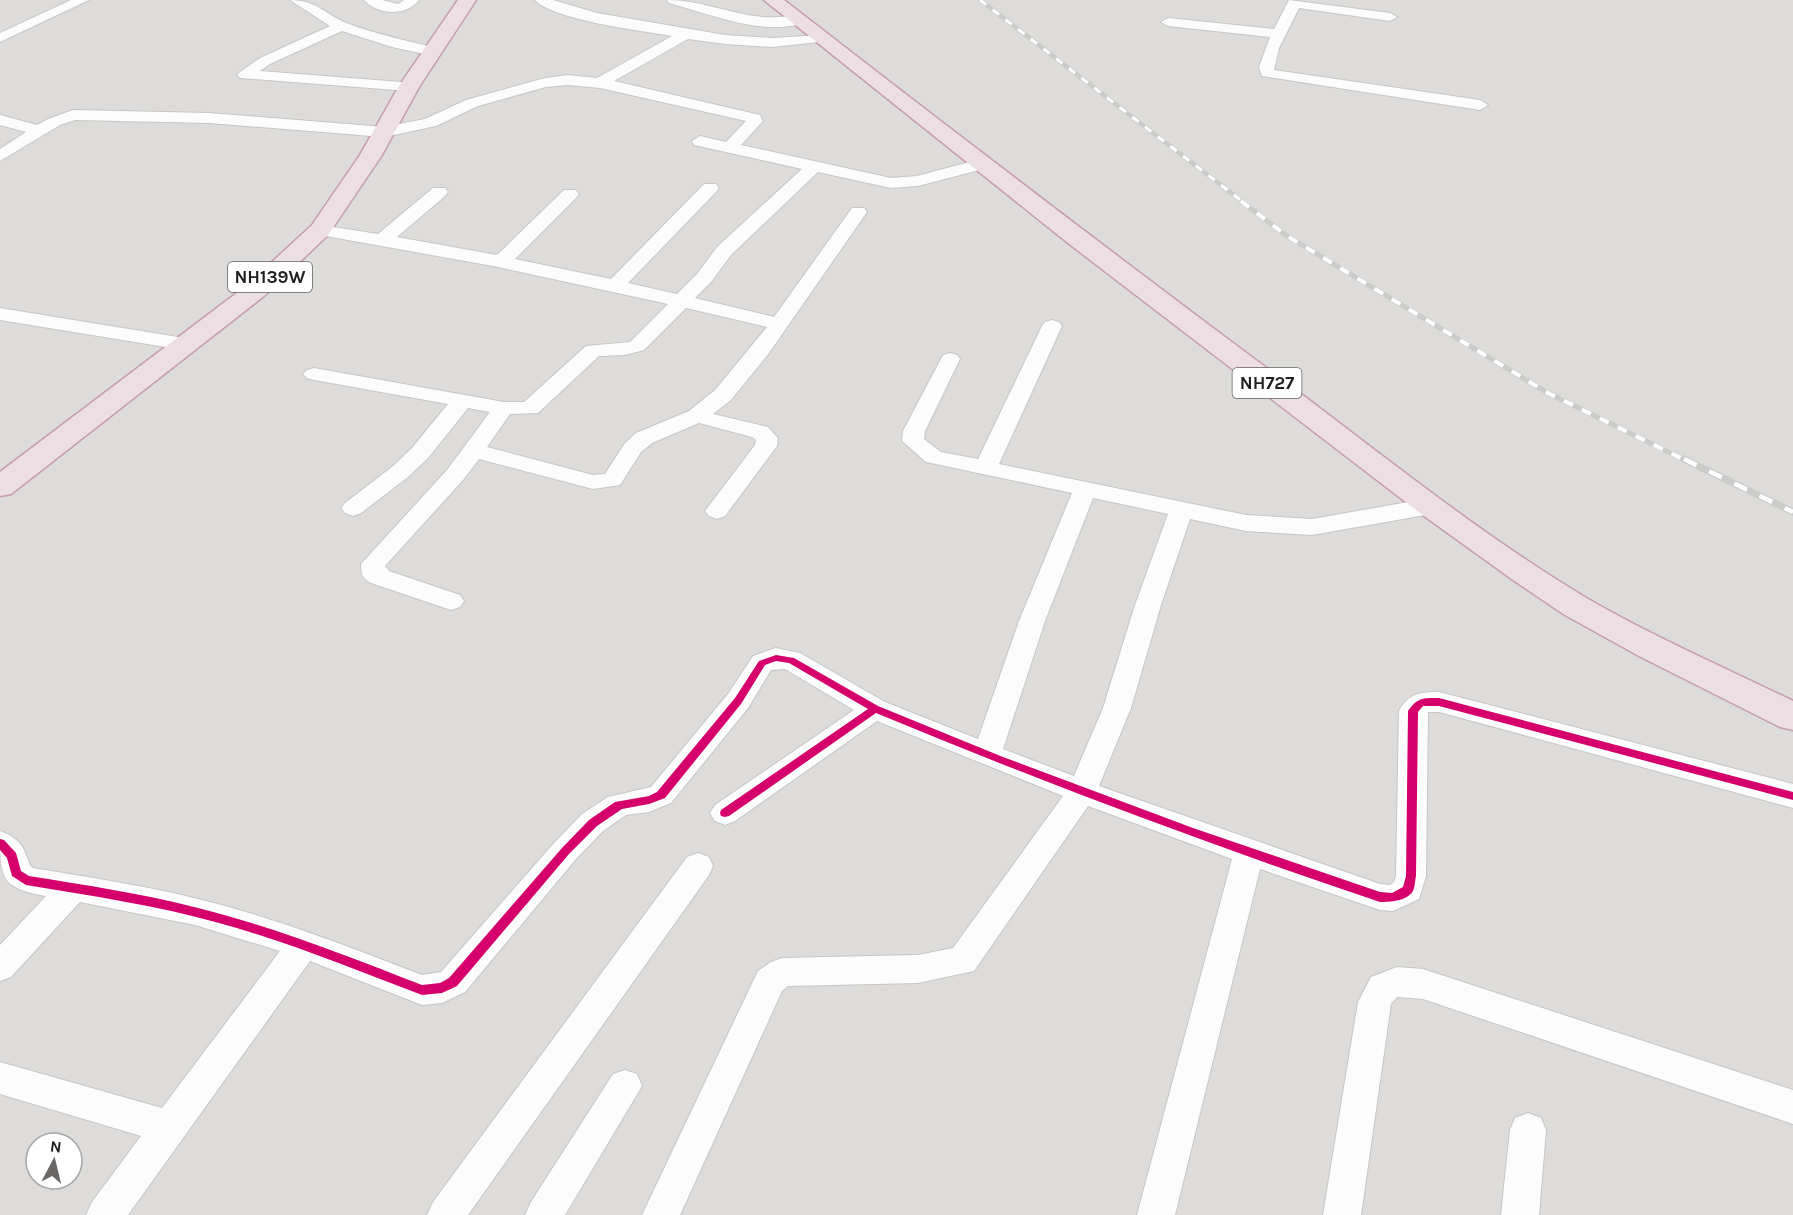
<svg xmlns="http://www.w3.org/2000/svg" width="1793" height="1215" font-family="Karla,sans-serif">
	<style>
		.residential { fill: #dddcda; fill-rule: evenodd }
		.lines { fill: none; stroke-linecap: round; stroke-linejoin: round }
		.street-casing { stroke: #c7c6c5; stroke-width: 2 }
		.highway-casing { stroke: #c69db0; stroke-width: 3 }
		.street { fill: #fcfcfc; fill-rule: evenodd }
		.highway { fill: #ebdfe3; fill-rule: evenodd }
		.rail-far2-casing { stroke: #cbcbca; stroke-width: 4.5 }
		.rail-far1-casing { stroke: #cbcbca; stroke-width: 5 }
		.rail-casing { stroke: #cbcbca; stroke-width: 7 }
		.rail-far2 { stroke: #fff; stroke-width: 3; stroke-dasharray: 8; stroke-linecap: butt }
		.rail-far1 { stroke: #fff; stroke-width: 4; stroke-dasharray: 10; stroke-linecap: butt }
		.rail { stroke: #fff; stroke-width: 4.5; stroke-dasharray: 14; stroke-linecap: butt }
		.cycleway-casing { stroke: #fff; stroke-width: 4 }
		.cycleway { fill: #d6006c; fill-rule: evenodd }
		.labels { text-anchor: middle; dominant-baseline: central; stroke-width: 5; stroke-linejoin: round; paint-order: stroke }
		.shield { fill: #fff; stroke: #636363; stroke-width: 1.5 }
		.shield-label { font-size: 18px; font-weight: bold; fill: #202020 }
	</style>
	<rect width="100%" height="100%" fill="#eeece9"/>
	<!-- residential -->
	<path class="residential" d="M0,0H1793V1215H0ZM36,1143H72V1179H36Z"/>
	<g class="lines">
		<defs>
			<path id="street" d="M71,0H89L0,42V33Z
				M290,0C318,0 325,15 349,24C379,35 409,41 439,49L441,52L434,56L392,47L342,31L270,64L260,71L414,83L417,86L414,89L409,91L240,78L237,75L240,72L260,58L330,26Z
				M364,0H382L398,4L404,0H419C406,17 378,15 364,0Z
				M535,0H553L597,13L725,35L772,38L824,35L826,38L819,42L772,47L725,44L688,39L614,81L760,115L763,121L741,145L891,178L917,176L981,159L987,160L989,164L987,168L918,186L891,188L818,172L731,255L711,282L695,298L774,317L852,208H864L867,212L769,353L731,400L713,414L768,427L778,438L777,446L725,516L717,519L709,516L705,511L755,445L756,440L752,437L699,423L652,443L641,452L620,485L593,489L479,459L463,480L385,566L389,571L460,595L464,601L460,607L451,610L371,583C362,578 361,574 361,564L447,470L490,412L468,408L428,458L408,477L361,513L353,516L345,513L341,508L345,503L392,467L412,448L448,404L314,380L307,378L303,374L307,370L314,368L504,402H524L586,346L630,342L668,304L493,266L320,235L314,234L311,230L314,226L320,225L378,234L433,188H445L448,192L445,196L397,237L497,255L564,190H576L579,194L576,198L515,259L611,279L704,184H716L719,188L716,192L628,283L677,294L697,274L717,247L802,169L694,145L692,141L700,136L726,142L746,121L600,88L568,85L546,87L478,106L436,126L384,137L209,123L75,120L60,125L0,161V149L26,132L0,125V115L37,125L48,119L73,110L209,113L384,127L425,119L466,100L545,78L568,75L597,78L672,36C643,31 553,20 535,0ZM686,308L767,327L715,390L689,411L636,433L625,443L605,474L593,475L487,447L510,414L538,413L599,356L625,355L644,350Z
				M667,0C700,0 730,14 763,17C774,19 795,13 803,21L801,24C758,35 710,14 669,3Z
				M1289,0L1390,13L1397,17L1390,21L1299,8L1279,48L1274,70L1480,100L1488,105L1480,110L1262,76L1259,67L1270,37L1168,26L1161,22L1168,18L1274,29Z
				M0,308L184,338L191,340L194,344L191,348L184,350L0,320Z
				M1052,320L1059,322L1062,326L999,464L1246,515L1312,519L1431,498L1439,501L1443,506L1439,511L1431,514L1312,535L1246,531L1190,519L1161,605L1131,708L1099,786L1380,884L1390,885L1394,882L1396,876L1399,711C1409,693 1420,692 1439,692L1793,784V808L1439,712H1428L1426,876L1419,899L1393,911L1380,910L1260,869L1175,1215H1137L1232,859L1088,806L974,971L918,983L788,986L782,991L680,1215H642L758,971L771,962L782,958L918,955L953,948L1063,796L877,721L735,821L725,825L715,821L710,813L715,805L854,710L785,669L771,670L748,708L671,803L649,812L626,815L603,831L576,859L465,992L442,1003L422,1005L310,961L128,1215H86L92,1202L141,1136L0,1094V1062L162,1108L280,951L195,925L80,902L11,977L0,981V945L46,896C0,888 0,878 0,831C12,835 22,842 26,855C29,861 28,864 33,868C87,877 141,885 194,898C273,917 347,946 422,975L441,972L555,842L582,814L608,797L651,787L728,694L753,656L776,648L800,653L885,702L978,739L1019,621L1072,493L926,462L902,441L903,431L943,355L950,353L957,355L960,359L925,431L924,439L941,452L978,459L1042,326L1045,322ZM1093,498L1168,514L1135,605L1103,708L1074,776L1003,749L1045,621Z
				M698,853L709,857L713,866L709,875L468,1215H427L433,1202L687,857Z
				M1397,967L1423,969L1793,1090V1124L1423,999L1397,997L1391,1004L1361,1215H1323L1358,1002L1371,977Z
				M625,1070L637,1074L642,1086L565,1215H525L531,1202L613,1074Z
				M1528,1113L1541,1118L1546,1130L1539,1215H1501L1510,1130L1515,1118Z"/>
			<path id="highway" d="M458,0H476L419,87L382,155L328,235L264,296L11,494L0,496V472L246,286L312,225L360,155L399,86Z
				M764,0H784C954,132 1124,262 1296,390C1391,462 1486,538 1588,599C1654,637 1725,668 1793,701V730L1780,727L1639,656L1565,615L1513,580L1420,513L1068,243Z"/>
		</defs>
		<!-- street casing -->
		<use href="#street" class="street-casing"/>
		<!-- highway casing -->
		<use href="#highway" class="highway-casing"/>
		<!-- street -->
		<use href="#street" class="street"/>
		<!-- highway -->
		<use href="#highway" class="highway"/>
		<defs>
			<path id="rail-far2" d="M980,0L1243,202"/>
			<path id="rail-far1" d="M1241,201L1287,236L1548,393L1687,461"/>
			<path id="rail" d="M1684,459L1793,512"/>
		</defs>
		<!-- rail-far2 casing -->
		<use href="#rail-far2" class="rail-far2-casing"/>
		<!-- rail-far1 casing -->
		<use href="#rail-far1" class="rail-far1-casing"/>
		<!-- rail casing -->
		<use href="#rail" class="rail-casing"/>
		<!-- rail-far2 -->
		<use href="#rail-far2" class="rail-far2"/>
		<!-- rail-far1 -->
		<use href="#rail-far1" class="rail-far1"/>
		<!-- rail -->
		<use href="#rail" class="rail"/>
		<defs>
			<path id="cycleway" d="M776,655L794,658L878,706L1003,757L1193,828L1380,892L1392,893L1403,887L1406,876L1408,711C1418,697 1423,698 1439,698L1793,792V800L1439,706H1423L1418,712L1416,876C1415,880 1415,887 1413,891C1407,901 1390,902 1380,902C1210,845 1042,782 876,713L729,816L725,817L721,816L720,813L721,810L868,709L789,663L776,661L765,665L741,704L665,798L649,804L622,809L597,826L569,854L457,986L442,993L422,995C355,970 289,942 219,923C156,905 91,896 26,885L12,876L7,858L0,850V839L4,840L16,853L21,871L29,876C84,885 140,893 194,907C272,926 347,956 422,985L440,983L449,978L562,848L589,820L615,802L649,796L657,792L735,698L759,661Z"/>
		</defs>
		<!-- cycleway casing -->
		<use href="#cycleway" class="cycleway-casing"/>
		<!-- cycleway -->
		<use href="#cycleway" class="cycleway"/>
	</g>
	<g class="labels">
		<!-- shield labels -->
		<g class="shield">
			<rect x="228" y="262" width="84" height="30" rx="4.5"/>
			<rect x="1232.5" y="368" width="69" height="30" rx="4.5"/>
		</g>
		<g class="shield-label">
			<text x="270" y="277">NH139W</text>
			<text x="1267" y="383">NH727</text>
		</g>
	</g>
	<!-- north arrow -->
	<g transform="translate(54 1161) rotate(7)"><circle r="28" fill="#ffffff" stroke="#a6a6a6" stroke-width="1.5"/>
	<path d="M0-4.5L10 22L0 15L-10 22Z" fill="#686766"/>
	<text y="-9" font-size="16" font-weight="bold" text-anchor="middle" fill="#202020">N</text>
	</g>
</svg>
